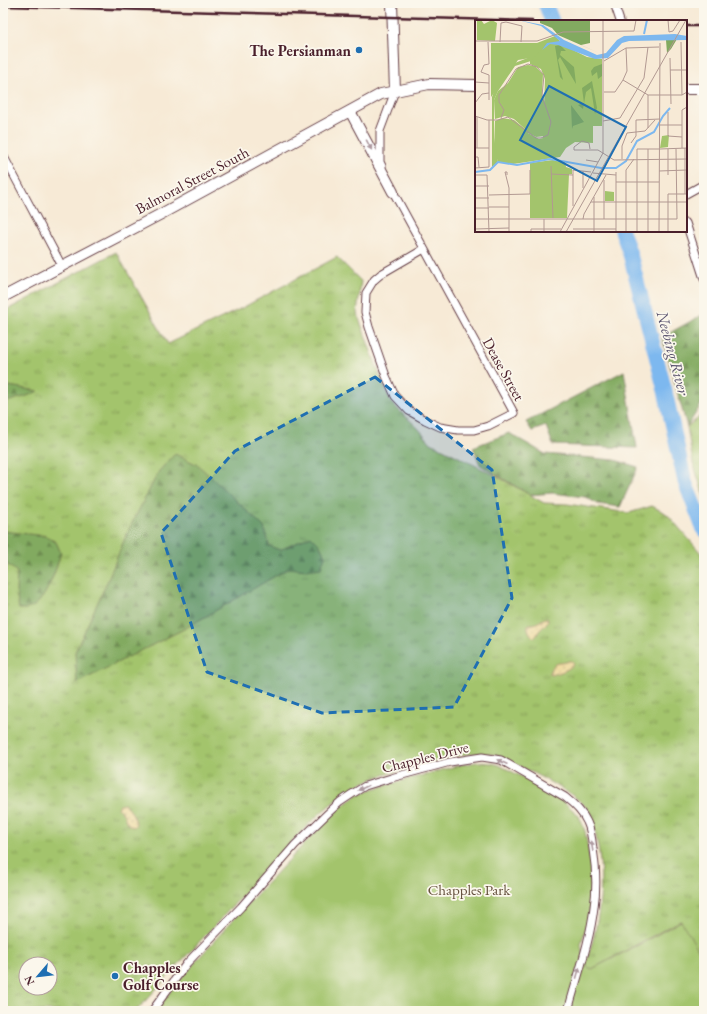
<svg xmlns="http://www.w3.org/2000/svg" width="707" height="1014" font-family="'EB Garamond',serif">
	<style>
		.grass { fill: url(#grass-tufts); stroke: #76724c; fill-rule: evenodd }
		.forest { fill: url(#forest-firs); stroke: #666446 }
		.sand { fill: url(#sand-dots); stroke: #9c7c64 }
		.park { fill: #a3c46c; stroke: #76724c }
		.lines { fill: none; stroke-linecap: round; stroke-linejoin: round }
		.river { stroke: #7db8ef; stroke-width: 15 }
		.street-casing { stroke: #643d45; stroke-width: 9 }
		.secondary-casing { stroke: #643d45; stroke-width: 12 }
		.street { stroke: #fff; stroke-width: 7 }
		.secondary { stroke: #fff; stroke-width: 10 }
		.rail { stroke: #4a1f2b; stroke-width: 2.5 }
		.oneway { fill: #ae9aa0 }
		.marked { fill: #1f6fb2; fill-opacity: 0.2; stroke: #1f6fb2; stroke-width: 3; stroke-dasharray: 8 5; stroke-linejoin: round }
		.poi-dot { fill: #1f6fb2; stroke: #fbf7ec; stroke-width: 1.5 }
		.labels { text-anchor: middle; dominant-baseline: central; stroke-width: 3.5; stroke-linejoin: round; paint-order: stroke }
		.poi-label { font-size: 15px; font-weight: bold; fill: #4a1f2b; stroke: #fbf7ec; text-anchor: end }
		.street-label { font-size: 15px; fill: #4a1f2b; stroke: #fbf7ec }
		.park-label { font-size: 15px; fill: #65513e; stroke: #fbf7ec }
		.water-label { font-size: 16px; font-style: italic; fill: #5c5570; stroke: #fbf7ec }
		.inset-river { fill: none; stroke: #7db8ef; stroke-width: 2 }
		.inset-road { fill: none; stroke: #b29992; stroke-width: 1 }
		.view { fill: #1f6fb2; fill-opacity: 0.15; stroke: #1f6fb2; stroke-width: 2 }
		.inset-edge { fill: none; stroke: #4a1f2b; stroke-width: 2 }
	</style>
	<defs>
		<pattern id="grass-tufts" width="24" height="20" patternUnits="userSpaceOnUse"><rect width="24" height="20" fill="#a3c46c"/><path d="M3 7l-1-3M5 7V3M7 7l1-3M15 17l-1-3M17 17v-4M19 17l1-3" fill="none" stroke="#879f59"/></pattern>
		<pattern id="forest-firs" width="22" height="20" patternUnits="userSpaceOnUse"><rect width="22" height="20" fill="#82aa60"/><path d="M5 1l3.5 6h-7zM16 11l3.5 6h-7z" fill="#6c8a4f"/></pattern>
		<pattern id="sand-dots" width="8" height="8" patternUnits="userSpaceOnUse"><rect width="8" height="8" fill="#eeda9e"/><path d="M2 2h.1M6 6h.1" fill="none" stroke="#cebb88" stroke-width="1.8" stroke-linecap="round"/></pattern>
	</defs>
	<rect width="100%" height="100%" fill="#fbf7ec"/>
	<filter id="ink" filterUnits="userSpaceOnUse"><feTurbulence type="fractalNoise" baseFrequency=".025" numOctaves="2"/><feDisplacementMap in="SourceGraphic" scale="8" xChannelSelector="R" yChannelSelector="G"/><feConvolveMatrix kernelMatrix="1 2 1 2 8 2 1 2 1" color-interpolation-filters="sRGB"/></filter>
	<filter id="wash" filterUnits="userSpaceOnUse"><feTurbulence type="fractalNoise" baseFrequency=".012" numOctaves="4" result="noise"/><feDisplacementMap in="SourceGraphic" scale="16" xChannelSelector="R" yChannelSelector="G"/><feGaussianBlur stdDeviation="0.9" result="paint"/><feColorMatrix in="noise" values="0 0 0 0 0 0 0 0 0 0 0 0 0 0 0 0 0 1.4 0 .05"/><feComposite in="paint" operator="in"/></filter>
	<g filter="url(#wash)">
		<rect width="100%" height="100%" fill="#f7ead6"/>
		<!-- grass -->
		<path class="grass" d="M116,252L168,344L242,308L337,257L361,281L357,313L380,376L391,403L417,427L431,443L500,478L544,503L567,504L629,513L652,506L667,514L700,552L704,560V959L680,921L592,969L585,966C588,955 593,943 595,931C602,902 603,870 597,841C595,831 593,819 588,810C581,800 569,793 559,787C541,777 523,767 504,759C500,757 495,754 491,754C471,751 449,758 430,763C405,770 377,774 354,788C321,807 290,844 264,872C222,918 179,963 138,1009L133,1011H3V312ZM26,964H50V988H26Z"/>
		<!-- forest -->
		<path class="forest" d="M702,315L704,319V400L687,427L662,337Z
			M624,371L637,448L553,445L546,426L532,431L526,422Z
			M3,385L38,391C27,398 14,398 3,404Z
			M509,433L545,454L615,460L638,467L620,507L598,504L585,497L552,493L530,495L480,465L473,447Z
			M175,454L198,465L264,527L269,546L280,550L311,536L319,544L325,556L321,568L306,570L289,568L184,629L77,683L75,652L108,580L127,533L159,471Z
			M3,531L45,536L56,542L61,553C56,569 45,607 26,609C24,609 21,609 19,609L16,591L17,572L3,561Z"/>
		<!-- sand -->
		<path class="sand" d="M546,618L548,619C547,625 543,626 540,630C537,633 538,635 534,638C530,635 527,629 528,625C531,623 533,625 536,623C540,622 542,619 546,618Z
			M569,661H572L574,663C569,671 560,672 552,675L550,674V670C557,660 559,665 569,661Z
			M124,804C130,809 135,816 136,824L134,827L130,826L126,821L124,815L118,808L120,805Z"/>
		<!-- park -->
		<path class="park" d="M704,413V496L693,463L687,427Z
			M477,762L492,763L499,765L536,784L563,801L579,816L585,831L591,866V890L589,914L581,945L585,966L592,969L644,942L681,921L704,959V1011H155L180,979L240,912L323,824L342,806L357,795L372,789L460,765Z"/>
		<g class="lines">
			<!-- river -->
			<path class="river" d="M545,3L552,21
				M622,231L630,254L665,391L685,482L704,530"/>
		</g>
	</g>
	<g filter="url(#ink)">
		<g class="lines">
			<defs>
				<path id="street" d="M614,3L620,21
					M3,155L62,266
					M382,166L380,162V131L395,91
					M391,188L514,413L488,426L474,430H458L440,427L425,420L409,411L395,396L386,376L369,327L365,312L366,293L374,280L381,274L424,249
					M686,194L704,184
					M686,223L704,279
					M152,1011L187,963L241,907L295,845L328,813L340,802L352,794L365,786L391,778L450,762L469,759L482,757L501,760L565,797C574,804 582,811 587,822C591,830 592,840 593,849C596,868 597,888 594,907C590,942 577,977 568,1011"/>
				<path id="secondary" d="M392,3L395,91
					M686,89H704
					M350,111L393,192
					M3,297L161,214L381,94L429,84L476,85"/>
			</defs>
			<!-- street casing -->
			<use href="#street" class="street-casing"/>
			<!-- secondary casing -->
			<use href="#secondary" class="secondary-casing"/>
			<!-- street -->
			<use href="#street" class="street"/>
			<!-- secondary -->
			<use href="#secondary" class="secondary"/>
			<!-- rail -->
			<path class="rail" d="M3,6L532,21
				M686,26H704"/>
		</g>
		<!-- one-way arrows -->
		<defs><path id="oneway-solid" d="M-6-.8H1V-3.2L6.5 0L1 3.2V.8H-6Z"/></defs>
		<g class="oneway">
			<use href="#oneway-solid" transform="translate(369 145) rotate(62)"/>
			<use href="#oneway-solid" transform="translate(502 762) rotate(-156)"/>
			<use href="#oneway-solid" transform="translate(363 788) rotate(155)"/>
			<use href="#oneway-solid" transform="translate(592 846) rotate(-99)"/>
			<use href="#oneway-solid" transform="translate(578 973) rotate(-74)"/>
		</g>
	</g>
	<!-- marked area -->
	<path class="marked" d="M375,377L492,470L512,598L454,707L322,713L207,672L161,533L235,451Z"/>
	<!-- markers -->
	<g class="poi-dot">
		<circle cx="359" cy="50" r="4"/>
		<circle cx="115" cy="976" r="4"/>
	</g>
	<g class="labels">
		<!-- poi labels -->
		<g class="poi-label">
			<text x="351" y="50">The Persianman</text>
			<text x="123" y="967" text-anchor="start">Chapples<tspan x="123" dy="17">Golf Course</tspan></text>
		</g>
		<!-- street labels -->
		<g class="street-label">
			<text transform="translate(192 180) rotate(-28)">Balmoral Street South</text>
			<text transform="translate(504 369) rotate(61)">Dease Street</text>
			<text transform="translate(425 757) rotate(-14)">Chapples Drive</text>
		</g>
		<!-- park labels -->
		<g class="park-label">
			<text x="469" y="889">Chapples Park</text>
		</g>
		<!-- water labels -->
		<g class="water-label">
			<text transform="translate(673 353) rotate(75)">Neebing River</text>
		</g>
	</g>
	<!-- overview -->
	<g transform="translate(475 20)">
		<rect width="212" height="212" fill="#f7ead6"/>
		<path d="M80,16L90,26L112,37L127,39V106H118V123L100,122L91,128L85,137L38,144L23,142L19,129L20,101L27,98L39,100L50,109L49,113H43L53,122V113L64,119L68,118L70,59L66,49L55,44V38L43,40L16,77V23H62Z" fill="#a3c46c"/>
		<path d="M65,0H115V23L106,25L124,33L83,15L77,8L65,3ZM202,19L196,29L192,33L191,20ZM85,25L91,31H86L85,35L99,47L101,64L85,37L83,40L88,60L85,57L80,26ZM127,44V56L123,59L122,52L117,56L116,51L119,47ZM117,61L122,88L120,94L116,68L111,72L108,89L103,85L109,83L107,68ZM96,85L109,102L98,106L97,109Z" fill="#82aa60"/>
		<path d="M72,23L56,41L40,46L23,71L19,80V118L23,142L17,147V77L20,68L40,43L55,37L66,26Z" fill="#a3c46c"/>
		<path d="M2,0H6L9,4L17,0L22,3L20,21L2,20ZM53,45L60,46L68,54L67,74L76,102L73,114L69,116L61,117L53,113V122H47L43,118V112L49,113L50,109L39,99L30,96L20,99L19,80L23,71L33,63L43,47ZM194,115L193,127L185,128L187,116ZM78,140L90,142L91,147L97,149V154H94L92,198H55V143ZM130,171L139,172V181H130Z" fill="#a3c46c"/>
		<path d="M43,0L68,5L89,20L122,35L131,33L142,20L149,16L200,14L212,16V20L154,21L147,23L133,38L120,39L83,25L75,24L67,30L72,23L85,21L66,6Z" fill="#7db8ef"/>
		<path class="inset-river" d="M169,14L172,0M0,152L15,150L23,142L42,145L75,139L126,148H141L151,141L162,121L179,112L188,96L195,88"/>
		<path class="inset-road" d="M193,0L194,12L198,11L205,0M0,21H62L88,12L159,11L161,0M13,22L14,44L9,45L6,52L14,55V80M25,22L26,3L31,2L47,6L46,22M206,22L207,75M195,38L196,84M129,41L151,28L184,27M195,50H212M148,60L173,75H207L212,72M0,62L14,63M129,72H140L148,60L152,51L151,28M0,83L7,74L14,73M193,92V116L207,117M0,96L12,100H23L33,97L61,118H66L73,115L76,102L67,76L69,55L62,47L53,44L41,49L24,75V82L29,90L26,98M128,101L145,98L169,58L173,27M185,105H207M173,108V75M156,123L161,116V100L185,99M0,128H14M2,128V97M207,128V90L212,87M210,128V174M115,129L114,123L107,121L99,127V130H123L139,140L212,139M173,129V212M185,129L212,128M0,137H3L4,147M147,139V126L152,113L170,111L180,100M111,140L123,142M76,146L78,198M0,148L14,147V100M108,151V168M184,151L212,150M118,153L141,155M76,154L98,155M0,155H12L14,212M32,155V152H30L34,168V212M193,155V129M129,160V199M141,162H184M0,166H14M14,175L55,174V150M119,177V212M0,178H14M116,182H212M98,186V150L116,152M14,187H34M0,188H14M0,199H202L201,129M69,199V212M108,199L109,194L131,155M0,209L34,208M98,209H141M56,212V209H86M85,212L128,133V0M91,212L211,0M141,212V152M151,212V150L159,139M162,212V129H185M184,212L185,23M193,212V174H212"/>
		<path class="view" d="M74,66L151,107L122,161L45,120Z"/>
		<rect width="212" height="212" class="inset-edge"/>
	</g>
	<!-- margin -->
	<rect width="707" height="1014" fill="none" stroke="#fbf7ec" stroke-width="16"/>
	<!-- north arrow -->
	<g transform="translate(38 976) rotate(242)"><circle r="19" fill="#fbf7ec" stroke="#b4a19f"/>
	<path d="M0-3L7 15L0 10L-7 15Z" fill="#1f6fb2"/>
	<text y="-6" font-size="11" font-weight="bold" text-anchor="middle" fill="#4a1f2b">N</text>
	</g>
</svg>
